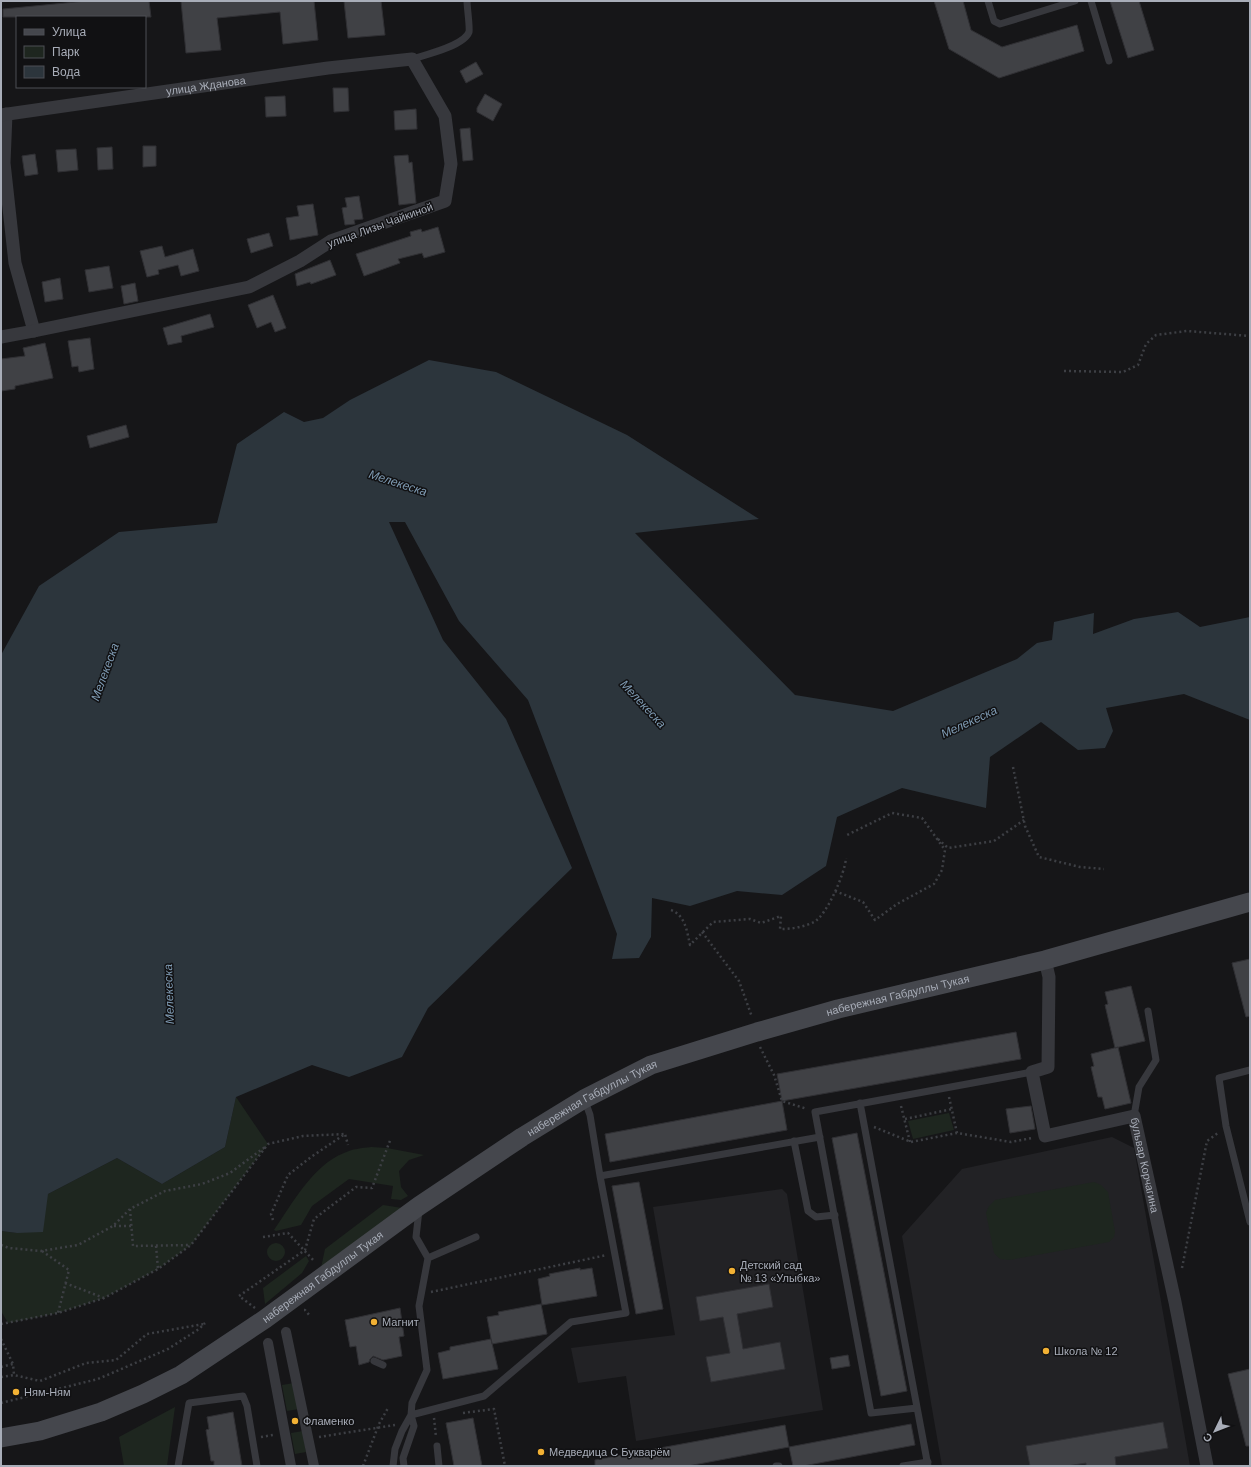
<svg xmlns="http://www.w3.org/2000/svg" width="1251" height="1467" font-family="Arial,sans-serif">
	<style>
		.built { fill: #222225 }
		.green { fill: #1e261f }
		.water { fill: #2c353c }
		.building { fill: #404145; stroke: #303034 }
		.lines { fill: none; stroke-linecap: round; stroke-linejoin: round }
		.path { stroke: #3d3f44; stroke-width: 2.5; stroke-dasharray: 2 3; stroke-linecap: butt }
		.service { stroke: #37383d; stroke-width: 7 }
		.pedestrian { stroke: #37383d; stroke-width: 10 }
		.minor { stroke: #37383d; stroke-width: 13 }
		.secondary { stroke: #45474d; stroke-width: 19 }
		.poi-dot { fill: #f2b134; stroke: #111113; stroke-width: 1.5 }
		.labels { text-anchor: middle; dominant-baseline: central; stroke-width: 3; stroke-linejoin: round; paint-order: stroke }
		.street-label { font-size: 11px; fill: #a8adb8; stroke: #111113 }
		.poi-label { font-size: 11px; fill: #a8adb8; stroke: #111113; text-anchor: start }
		.water-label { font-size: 12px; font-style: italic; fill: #7f9bb3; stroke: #111113 }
	</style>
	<rect width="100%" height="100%" fill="#161618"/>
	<!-- built -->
	<path class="built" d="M1112,1137L1134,1148L1190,1466H942L902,1236L962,1169Z
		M782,1189L787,1194L823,1410L636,1441L626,1376L578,1383L571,1348L675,1335L653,1207Z"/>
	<!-- green -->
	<path class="green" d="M236,1097L268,1144L191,1245L158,1269L104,1298L58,1313L8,1323L1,1311V1231L17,1233L48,1194L117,1158L162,1184L225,1147Z
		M949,1113L954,1130L913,1139L908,1121Z
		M371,1147L387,1148L424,1155L409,1160L399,1171L401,1187L408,1196L401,1200L391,1199L393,1186L349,1179L312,1206L301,1225L276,1231L274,1230C292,1204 313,1165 344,1153C352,1149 362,1148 371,1147Z
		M1094,1182L1101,1185L1108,1192L1115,1232L1114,1237L1109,1242L1009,1260L1000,1259L994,1253L986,1213L989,1206L995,1200Z
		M383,1205L402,1208L321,1268L325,1249Z
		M267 1252a9 9 0 1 1 18 0a9 9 0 1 1-18 0Z
		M306,1256L309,1261L302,1273L265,1304L263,1288Z
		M294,1383L299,1409L287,1411L282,1385Z
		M175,1407L167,1466H124L119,1437Z
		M303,1431L306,1452L295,1454L291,1433Z"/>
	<!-- water -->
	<path class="water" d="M429,360L496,372L627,435L759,519L635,533L795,695L893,711L1017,659L1037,643L1052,640L1054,622L1094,613L1093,634L1134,619L1178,612L1200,627L1250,617V720L1184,694L1106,708L1113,731L1105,748L1078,750L1041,722L990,757L986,808L902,788L837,817L826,866L782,895L737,891L690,906L652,898L651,937L639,958L612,959L617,934L528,700L459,621L405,522H389L443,640L506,719L572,868L428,1008L402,1057L349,1077L312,1065L236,1097L225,1147L162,1184L117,1158L48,1194L43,1232L17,1233L1,1231V655L39,586L119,532L217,523L237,444L284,412L304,422L323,418L350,400Z"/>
	<!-- building -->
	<path class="building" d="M86,1H149L151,17H3V9Z
		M181,1H314L318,40L283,44L280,12L217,18L221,50L186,53Z
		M344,1H381L385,35L348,38Z
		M934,1H963L971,30L1002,47L1077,25L1084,51L999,78L949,49Z
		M1110,1H1139L1154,50L1128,58Z
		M476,62L483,74L466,83L460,71Z
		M333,88H348L349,111L334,112Z
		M485,94L502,104L493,121L477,112V108Z
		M285,96L286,116L266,117L265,97Z
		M416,109L417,129L395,130L394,111Z
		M470,128L473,160L463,161L460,129Z
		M143,146H156V166L143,167Z
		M112,147L113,169L98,170L97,148Z
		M76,149L78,170L58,172L56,150Z
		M35,154L38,174L25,176L22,156Z
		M408,155L409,163L412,162L416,203L399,205L394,156Z
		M359,196L363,219L354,220L355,224L345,225L342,208L347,207L345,198Z
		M313,204L318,235L290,240L286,218L299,216L297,206Z
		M438,227L445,252L424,258L422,253L398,259L400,263L364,276L356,254L411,236L410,232L421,229L422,232Z
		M269,233L273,246L251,253L247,239Z
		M162,246L165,257L193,249L199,271L181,276L178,265L158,270L159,274L147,277L140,251Z
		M330,260L336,275L311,284L310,282L297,286L295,274Z
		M109,266L113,288L89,292L85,270Z
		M60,278L63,299L45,302L42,282Z
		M135,283L138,301L124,304L121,286Z
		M273,295L286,328L275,332L271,322L257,328L248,305Z
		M210,314L214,327L181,336L182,342L168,345L163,328Z
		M90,338L94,369L79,372L78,366L72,367L68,341Z
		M45,343L53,378L15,386V389L1,391V359L25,356L23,348Z
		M126,425L129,437L90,448L87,436Z
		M1250,959V1016L1246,1017L1232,963Z
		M1131,986L1145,1041L1115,1048L1105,1005L1108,1004L1105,992Z
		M1016,1032L1021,1059L782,1101L777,1074Z
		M1118,1047L1131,1103L1105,1109L1102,1097H1098L1091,1067L1094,1066L1091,1054Z
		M782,1101L787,1130L610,1162L605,1134Z
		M1031,1106L1035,1129L1010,1133L1006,1109Z
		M857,1133L907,1391L881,1396L832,1138Z
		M639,1182L663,1309L636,1314L612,1186Z
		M580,1268V1270L592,1268L597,1296L542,1305L538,1279L550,1276L549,1274Z
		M769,1284L773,1307L737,1314L743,1349L780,1342L785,1369L711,1382L706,1357L730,1353L723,1317L700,1321L696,1297Z
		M541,1304L547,1334L492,1344L487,1317L499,1315L498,1312Z
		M400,1308L404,1336L399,1337L402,1356L383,1360L373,1356L370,1359L369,1362L359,1365L356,1346L350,1347L345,1320Z
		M491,1339L498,1369L443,1379L438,1353L450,1350V1347Z
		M848,1355L850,1366L832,1369L830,1358Z
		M1250,1369V1446H1246L1228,1374Z
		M233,1412L242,1466H214V1461H211L206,1430L209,1429L207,1417Z
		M473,1418L482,1466H454L446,1423Z
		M1163,1422L1168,1448L1115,1457L1116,1466H1086V1463L1067,1466H1030L1026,1446Z
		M911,1424L915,1445L803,1466H793L789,1447Z
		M785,1425L789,1447L688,1466H595V1460Z"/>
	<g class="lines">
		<!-- path -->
		<path class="path" d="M1064,371L1123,372L1138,365L1146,344L1156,335L1187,331L1250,336
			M1013,767L1025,826L1039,857L1080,867L1104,869
			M938,839L948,848L994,841L1024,820
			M835,891L863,902L875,920L897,904L934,884L942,870L945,850L922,818L892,813L845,836
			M671,910C685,915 687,931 690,945L713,922L750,919L761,923L781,916L780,929C791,929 804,927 814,922C827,915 845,873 846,858
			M702,932L739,981L752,1017
			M760,1047L774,1075L782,1101L807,1109
			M949,1097L957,1133L1011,1142L1032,1138
			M901,1106L910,1142
			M905,1119L952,1109
			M874,1127L911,1142L957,1133
			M130,1209L133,1246L191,1245
			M273,1220L271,1214L288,1175L311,1157L345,1134L348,1145
			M114,1226H131
			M263,1237L288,1233L315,1262
			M1,1245L9,1248L41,1251L78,1245L113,1226L130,1209L165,1191L202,1184L230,1173L265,1147
			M156,1246L158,1269
			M42,1251L69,1270L58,1313
			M1182,1268L1207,1141L1218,1133
			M65,1283L104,1298
			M431,1292L607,1255
			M255,1308L239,1296L305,1250L314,1219L356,1187L372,1188L391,1138
			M304,1310H305L310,1316
			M1,1324L58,1313L104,1298L158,1269L191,1245L268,1144L303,1136L345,1134
			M1,1339L13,1364
			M1,1367L13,1364L14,1375
			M1,1377L14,1375L40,1381L86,1363L116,1360L147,1334L204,1324
			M1,1403L98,1379L168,1349L199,1329L205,1323
			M463,1413L494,1409L505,1466
			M434,1418L436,1437
			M261,1437L273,1435
			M319,1437L395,1425
			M363,1466L379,1424L388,1408"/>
		<!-- service -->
		<path class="service" d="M988,1L994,21L1000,24L1075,1
			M1091,1L1109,61
			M412,59C425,55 464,46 469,32C470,27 467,7 467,1
			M1250,1070L1219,1078L1226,1126L1250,1222
			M860,1103L928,1466
			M1134,1116L1139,1087L1156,1060L1148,1011
			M794,1141L808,1211L816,1217L835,1215
			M600,1176L820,1137
			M428,1258L476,1237
			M374,1361L383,1365
			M917,1408L871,1413L815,1112L1032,1072
			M411,1415L484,1396L571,1322L626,1313L600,1176L590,1115L585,1101
			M437,1446L439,1466
			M178,1466L189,1403L243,1396L247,1406L257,1466
			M393,1466L395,1449L402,1431L411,1415L412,1403L427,1370L419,1306L428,1258L416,1237L419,1210
			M404,1466L403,1458L414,1426L411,1415
			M776,1466H779
			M903,1466L928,1462"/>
		<!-- pedestrian -->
		<path class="pedestrian" d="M286,1332L314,1466
			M268,1343L291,1466"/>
		<!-- minor -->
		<g class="minor">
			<path d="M6,114L4,163L15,263L34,331"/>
			<path id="s1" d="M1,115L328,68L412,59L445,116L451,164L445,201L331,241L300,261L249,287L34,331L1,337"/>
			<path id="s2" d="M1045,960L1049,977L1048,1067L1032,1072L1045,1136L1134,1116L1175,1302L1207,1466"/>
		</g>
		<!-- secondary -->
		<path class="secondary" id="s3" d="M1,1438L40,1431L101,1412L143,1394L181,1375L265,1319L419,1206L522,1137L584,1099L651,1065L757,1032L838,1009L1045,960L1250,902"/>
	</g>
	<!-- markers -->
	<g class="poi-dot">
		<circle cx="732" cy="1271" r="4"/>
		<circle cx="374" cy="1322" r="4"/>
		<circle cx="1046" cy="1351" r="4"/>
		<circle cx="16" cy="1392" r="4"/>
		<circle cx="295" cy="1421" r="4"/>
		<circle cx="541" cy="1452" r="4"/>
	</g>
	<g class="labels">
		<!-- street labels -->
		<g class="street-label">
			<text stroke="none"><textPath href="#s1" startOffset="207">улица Жданова</textPath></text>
			<text transform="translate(380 225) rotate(-20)">улица Лизы Чайкиной</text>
			<text stroke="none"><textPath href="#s3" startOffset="1012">набережная Габдуллы Тукая</textPath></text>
			<text stroke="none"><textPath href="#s3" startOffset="688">набережная Габдуллы Тукая</textPath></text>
			<text stroke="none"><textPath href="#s2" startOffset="331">бульвар Корчагина</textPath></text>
			<text stroke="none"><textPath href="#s3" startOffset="364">набережная Габдуллы Тукая</textPath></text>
		</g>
		<!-- poi labels -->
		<g class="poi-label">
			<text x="740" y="1265">Детский сад<tspan x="740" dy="13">№ 13 «Улыбка»</tspan></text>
			<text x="382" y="1322">Магнит</text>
			<text x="1054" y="1351">Школа № 12</text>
			<text x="24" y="1392">Ням-Ням</text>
			<text x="303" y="1421">Фламенко</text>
			<text x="549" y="1452">Медведица С Букварём</text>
		</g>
		<!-- water labels -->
		<g class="water-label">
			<text transform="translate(398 483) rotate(18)">Мелекеска</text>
			<text transform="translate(105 672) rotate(-70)">Мелекеска</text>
			<text transform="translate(643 704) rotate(47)">Мелекеска</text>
			<text transform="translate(969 722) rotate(-25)">Мелекеска</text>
			<text transform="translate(169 994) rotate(-92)">Мелекеска</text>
		</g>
	</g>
	<!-- border -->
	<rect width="1251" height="1467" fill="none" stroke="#a8adb8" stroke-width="4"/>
	<!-- legend -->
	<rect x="16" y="16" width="130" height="72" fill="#111113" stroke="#4d4f55"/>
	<rect x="24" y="29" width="20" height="6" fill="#45474d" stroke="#4d4f55"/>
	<text x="52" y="36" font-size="12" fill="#a8adb8">Улица</text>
	<rect x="24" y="46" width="20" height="12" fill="#1e261f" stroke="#4d4f55"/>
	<text x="52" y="56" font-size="12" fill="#a8adb8">Парк</text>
	<rect x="24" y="66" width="20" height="12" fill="#2c353c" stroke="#4d4f55"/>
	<text x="52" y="76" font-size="12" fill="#a8adb8">Вода</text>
	<!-- north arrow -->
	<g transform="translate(1215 1431) rotate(227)" stroke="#111113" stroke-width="3" paint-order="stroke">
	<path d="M0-3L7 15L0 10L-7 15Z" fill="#a8adb8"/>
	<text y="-6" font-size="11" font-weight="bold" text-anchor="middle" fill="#a8adb8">С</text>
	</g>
</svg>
